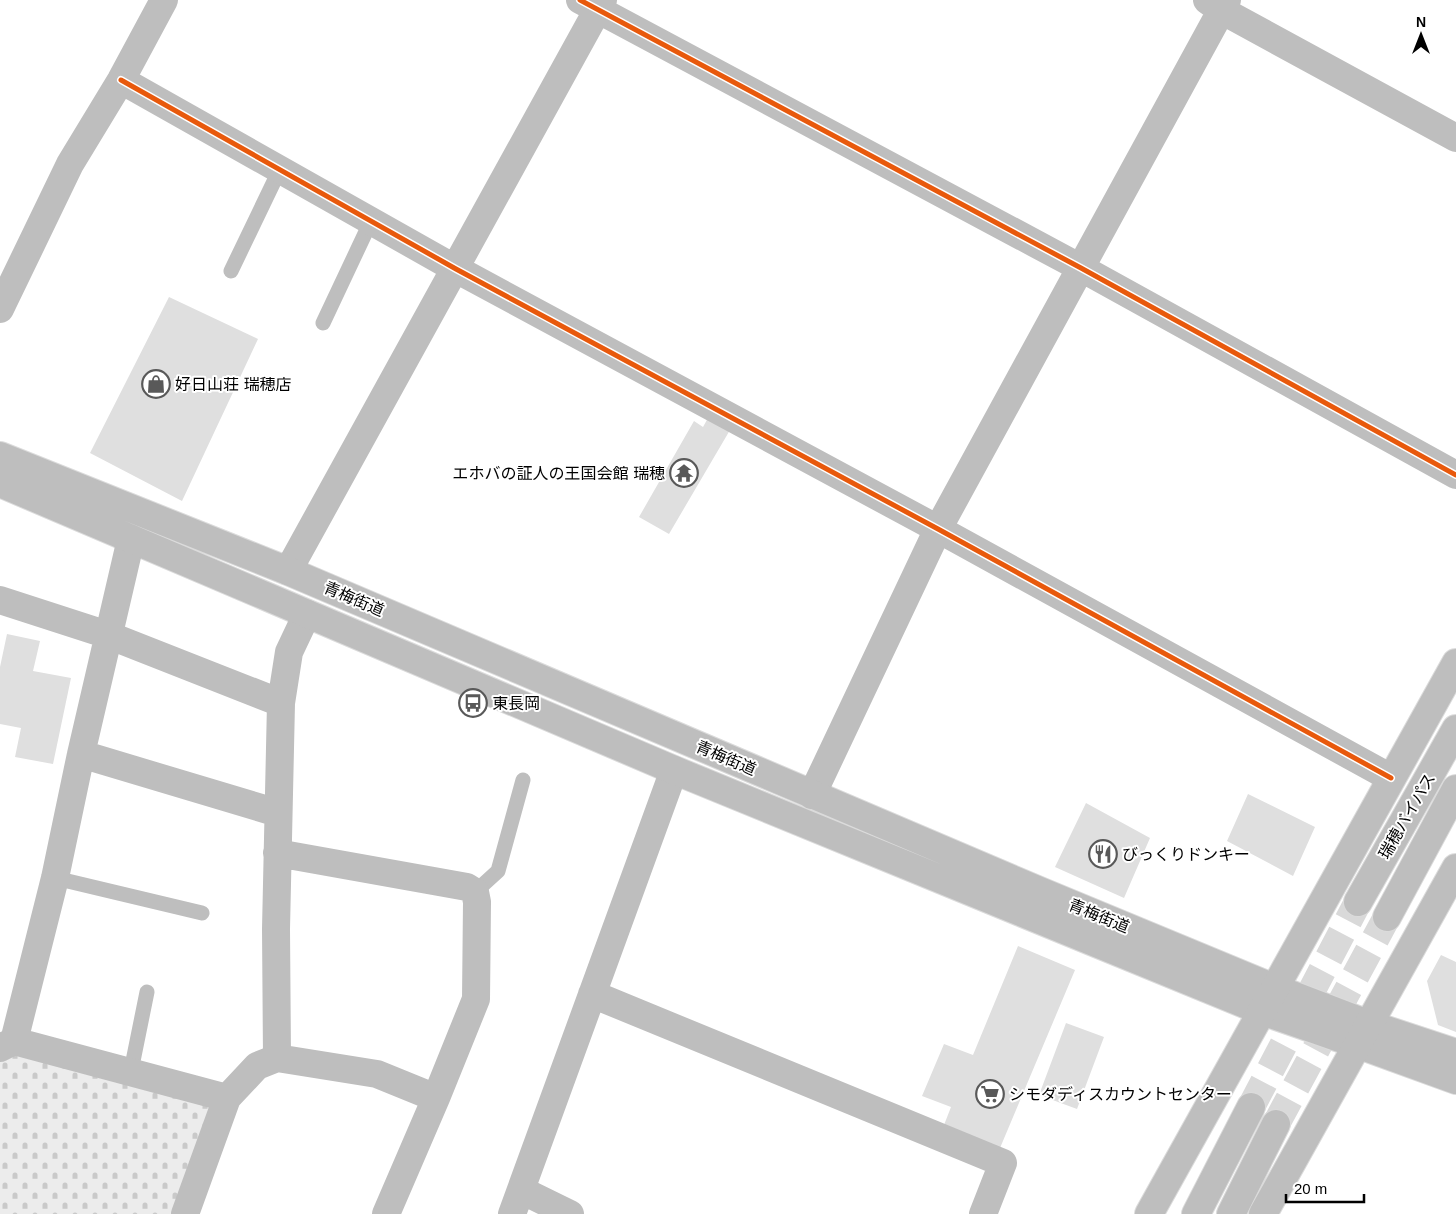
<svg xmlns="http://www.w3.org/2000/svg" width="1456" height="1214" font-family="Arial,'Noto Sans JP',sans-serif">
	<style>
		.cemetery { fill: url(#cemetery-stones) }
		.building { fill: #dfdfdf }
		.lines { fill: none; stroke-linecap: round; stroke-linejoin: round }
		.highway-tunnel { stroke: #d9d9d9; stroke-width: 28; stroke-dasharray: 28 14; stroke-linecap: butt }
		.primary-casing { stroke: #dbdbdb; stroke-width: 30 }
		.highway-casing { stroke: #dbdbdb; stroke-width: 30 }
		.lane { stroke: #bebebe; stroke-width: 15 }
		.street { stroke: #bebebe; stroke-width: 28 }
		.primary { stroke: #bebebe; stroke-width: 28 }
		.highway { stroke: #bebebe; stroke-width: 28 }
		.cycleway-casing { stroke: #fff; stroke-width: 8 }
		.cycleway { stroke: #e8590c; stroke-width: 5 }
		.labels { text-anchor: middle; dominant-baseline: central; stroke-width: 4; stroke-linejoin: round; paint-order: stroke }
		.poi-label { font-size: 16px; fill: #000; stroke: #fff; text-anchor: start }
		.street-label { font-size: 16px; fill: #000; stroke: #fff }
	</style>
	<defs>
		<pattern id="cemetery-stones" width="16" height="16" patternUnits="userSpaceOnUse" patternTransform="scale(1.25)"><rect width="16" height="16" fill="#ececec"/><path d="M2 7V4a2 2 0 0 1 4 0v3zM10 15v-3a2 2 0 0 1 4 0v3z" fill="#c9c9c9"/></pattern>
	</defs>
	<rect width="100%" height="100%" fill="#fff"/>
	<!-- cemetery -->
	<path class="cemetery" d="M7,1050L210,1101L215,1111L177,1214H0V1055Z"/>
	<!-- building -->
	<path class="building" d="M169,297L258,339L182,501L90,453Z
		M708,418L730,430L669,534L639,517L694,421L703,427Z
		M7,634L40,641L33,671L71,678L53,764L15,757L21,728L0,724V667Z
		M1248,794L1315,827L1293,876L1227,841Z
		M1086,803L1150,838L1124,898L1055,867Z
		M1018,946L1075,970L1000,1148L944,1125L951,1107L922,1096L944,1044L973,1055Z
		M1441,955L1456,962V1032L1438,1025L1427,981Z
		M1066,1023L1104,1037L1077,1109L1039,1095Z"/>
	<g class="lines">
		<!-- highway-tunnel -->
		<path class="highway-tunnel" d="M1251,1107L1358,902
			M1276,1124L1387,917"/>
		<defs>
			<path id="primary" d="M0,456L288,571L1042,892L1274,988L1368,1024L1456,1053
				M0,483L674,770L1262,1011L1357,1044L1456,1080"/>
			<path id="highway" d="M1358,902L1456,729
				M1387,917L1456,789
				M1149,1214L1456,663
				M1196,1214L1251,1107
				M1231,1214L1276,1124
				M1263,1214L1456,868"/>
		</defs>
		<!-- primary casing -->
		<use href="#primary" class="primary-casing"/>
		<!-- highway casing -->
		<use href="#highway" class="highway-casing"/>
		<!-- lane -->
		<path class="lane" d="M231,271L280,169
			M323,323L371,221
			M55,878L202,913
			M475,892L498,871L523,780
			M131,1071L147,992"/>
		<!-- street -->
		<path class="street" d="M580,0L1081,268L1456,475
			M1207,0L1221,10L1456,138
			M121,80L456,269L938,529L1391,778
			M0,309L70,164L121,80L164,0
			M288,571L603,0
			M0,600L108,635L281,703
			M81,754L278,813
			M812,795L938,529L1227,0
			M277,853L467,887L475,892L477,902L476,999L436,1098L386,1214
			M592,994L1003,1163L983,1214
			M14,1041L55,878L81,754L131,539
			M0,1048L14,1041L227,1098
			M277,1058L276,929L281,703L289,652L307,614
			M521,1190L570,1214
			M185,1214L227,1098L257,1066L277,1058L377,1074L436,1098
			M512,1214L674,770"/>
		<!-- primary -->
		<use href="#primary" class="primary"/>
		<!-- highway -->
		<use href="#highway" class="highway"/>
		<defs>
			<path id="cycleway" d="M580,0L1081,268L1456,475
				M121,80L456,269L938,529L1391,778"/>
		</defs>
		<!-- cycleway casing -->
		<use href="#cycleway" class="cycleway-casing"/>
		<!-- cycleway -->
		<use href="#cycleway" class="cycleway"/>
	</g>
	<!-- icons -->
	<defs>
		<symbol id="shop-ring" viewBox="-11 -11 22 22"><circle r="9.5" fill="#fff" stroke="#595959" stroke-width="1.5"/><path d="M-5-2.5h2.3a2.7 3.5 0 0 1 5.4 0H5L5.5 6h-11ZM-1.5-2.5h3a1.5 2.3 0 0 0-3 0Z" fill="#595959"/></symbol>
		<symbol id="temple-ring" viewBox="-11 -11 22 22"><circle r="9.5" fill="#fff" stroke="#595959" stroke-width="1.5"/><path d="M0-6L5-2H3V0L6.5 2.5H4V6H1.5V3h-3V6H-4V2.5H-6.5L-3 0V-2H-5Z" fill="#595959"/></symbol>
		<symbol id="bus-ring" viewBox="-11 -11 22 22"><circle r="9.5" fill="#fff" stroke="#595959" stroke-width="1.5"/><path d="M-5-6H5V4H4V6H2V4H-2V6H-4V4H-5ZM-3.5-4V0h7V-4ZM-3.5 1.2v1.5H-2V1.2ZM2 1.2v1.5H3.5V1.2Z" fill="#595959"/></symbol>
		<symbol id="restaurant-ring" viewBox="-11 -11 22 22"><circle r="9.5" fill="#fff" stroke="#595959" stroke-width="1.5"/><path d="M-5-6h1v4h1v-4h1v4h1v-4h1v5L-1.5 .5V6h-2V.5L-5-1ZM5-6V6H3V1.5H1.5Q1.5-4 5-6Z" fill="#595959"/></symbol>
		<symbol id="supermarket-ring" viewBox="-11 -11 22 22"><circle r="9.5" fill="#fff" stroke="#595959" stroke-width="1.5"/><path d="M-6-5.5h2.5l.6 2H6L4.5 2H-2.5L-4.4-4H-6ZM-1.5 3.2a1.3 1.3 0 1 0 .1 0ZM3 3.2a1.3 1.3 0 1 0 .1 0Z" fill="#595959"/></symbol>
	</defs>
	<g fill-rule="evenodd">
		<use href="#shop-ring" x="140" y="368" width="32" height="32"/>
		<use href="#temple-ring" x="668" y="457" width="32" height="32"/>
		<use href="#bus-ring" x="457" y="687" width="32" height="32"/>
		<use href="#restaurant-ring" x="1087" y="838" width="32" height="32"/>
		<use href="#supermarket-ring" x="974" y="1078" width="32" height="32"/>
	</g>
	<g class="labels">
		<!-- poi labels -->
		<g class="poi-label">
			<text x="175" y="384">好日山荘 瑞穂店</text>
			<text x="665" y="473" text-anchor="end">エホバの証人の王国会館 瑞穂</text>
			<text x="492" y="703">東長岡</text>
			<text x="1122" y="854">びっくりドンキー</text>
			<text x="1009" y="1094">シモダディスカウントセンター</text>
		</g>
		<!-- street labels -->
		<g class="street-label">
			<text transform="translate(354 599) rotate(23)">青梅街道</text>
			<text transform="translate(726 758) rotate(23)">青梅街道</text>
			<text transform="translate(1407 816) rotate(-60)">瑞穂バイパス</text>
			<text transform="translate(1099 916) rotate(22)">青梅街道</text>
		</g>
	</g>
	<!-- north arrow -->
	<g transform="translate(1421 35)" stroke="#ffffff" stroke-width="4" paint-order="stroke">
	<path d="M0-4L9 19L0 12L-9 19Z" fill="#000000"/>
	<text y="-8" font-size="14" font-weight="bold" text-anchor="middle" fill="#000000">N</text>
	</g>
	<!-- scale -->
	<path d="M1286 1194v8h78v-8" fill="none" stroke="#000000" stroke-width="2.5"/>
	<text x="1294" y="1194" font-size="15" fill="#000000" stroke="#ffffff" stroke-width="4" paint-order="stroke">20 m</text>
</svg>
